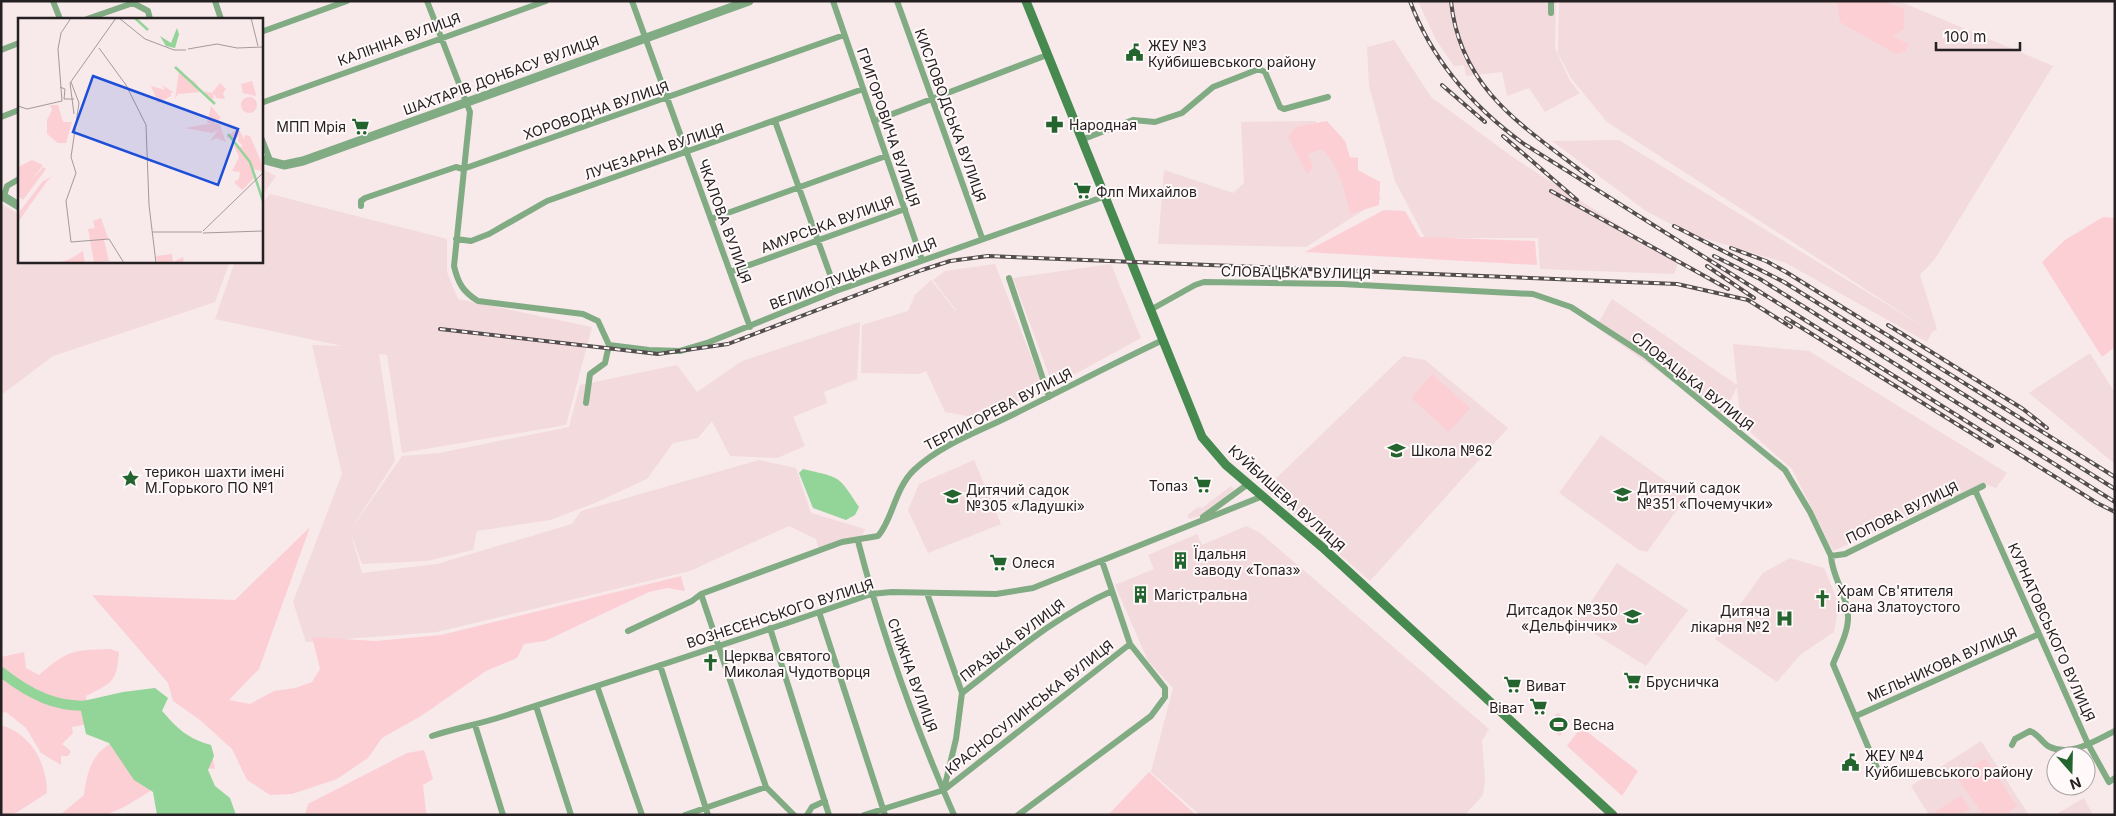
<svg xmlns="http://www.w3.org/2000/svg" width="2116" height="816" font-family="Inter,sans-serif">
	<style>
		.built { fill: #f2dadd }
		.green { fill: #fccfd5 }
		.water { fill: #93d499 }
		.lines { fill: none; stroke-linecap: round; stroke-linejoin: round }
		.river { stroke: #93d499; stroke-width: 10 }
		.minor { stroke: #80ab83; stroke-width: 6 }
		.tertiary { stroke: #80ab83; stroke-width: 9 }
		.secondary { stroke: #468a4f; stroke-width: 9 }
		.rail-casing { stroke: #544d4e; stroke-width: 4 }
		.rail { stroke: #fff9fa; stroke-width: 2; stroke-dasharray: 5.5; stroke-linecap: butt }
		.labels { text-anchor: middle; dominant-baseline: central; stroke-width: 4; stroke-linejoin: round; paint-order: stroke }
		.street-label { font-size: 14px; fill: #252021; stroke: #fff9fa }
		.poi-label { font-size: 14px; fill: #252021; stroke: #fff9fa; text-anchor: start }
		.inset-river { fill: none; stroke: #93d499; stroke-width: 2.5 }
		.inset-road { fill: none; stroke: #a4999a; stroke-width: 1 }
		.view { fill: #1d4ed8; fill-opacity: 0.15; stroke: #1d4ed8; stroke-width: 2.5 }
		.inset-edge { fill: none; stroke: #252021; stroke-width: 2.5 }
	</style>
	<rect width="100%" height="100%" fill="#f8e9eb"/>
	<!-- built -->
	<path class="built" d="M1418,1H1556L1555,48L1570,81L1580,93L1545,112L1529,88L1507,96L1502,72L1466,76L1464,65L1454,66L1436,40Z
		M1559,1H1899L2053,66L1935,259L1920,275L1937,329L1932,332L1927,342L1786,263L1690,234L1646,211L1552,141L1619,140L1927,329L1607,122L1571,78L1558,53Z
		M1394,40L1431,97L1514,158L1678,263L1674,274L1540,269L1538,238H1425L1395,181L1369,86L1367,47Z
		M1315,121L1381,199L1306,247L1158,244L1164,170L1233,193L1244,183L1241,122Z
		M261,168L276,176L261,197Z
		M270,194L447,239V272L458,299L592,327L566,425L402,453L387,355L379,354L395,461L350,531L362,573L437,564L572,524L581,511L759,460L796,468L811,513L865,529L861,538L819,551L816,539L789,526L690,571L437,632L306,642L293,602L342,474L312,345L342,346L215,319L235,261H261V205Z
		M1,204L19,214V261H230L215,302L53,356L1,395Z
		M995,264L1044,390L978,418L945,412L926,371L919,374L861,373L862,325L908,311L915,295L931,280L955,310L950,314L956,310L933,280L945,271Z
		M1111,264L1141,338L1053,386L1013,278Z
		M1612,299L1737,385L1733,344L1809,351L2007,473L1996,488L1985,484L1833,551L1792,469L1741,424L1737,387L1722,416L1596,327Z
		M860,322L857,379L824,392L827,403L793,417L805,446L777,458L730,456L712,421L698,438L673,443L647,479L595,503L550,520L477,531L473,550L427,561L362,564L350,531L402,456L439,453L569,427L580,385L677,365L697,392L742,361Z
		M2090,353L2115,393V464L2029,393Z
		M1403,356L1425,360L1508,428L1370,581L1265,489Z
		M1601,435L1687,496L1647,552L1639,550L1559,493Z
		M974,460L1001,524L928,553L908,510L919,484Z
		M1231,486L1234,490L1200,516L1189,519L1187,515L1198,507L1202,508Z
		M1246,526L1259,532L1489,729L1482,741L1485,779L1483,795L1465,815H1200L1151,772L1173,688L1148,661L1115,585L1154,569L1148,555L1197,534L1202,545Z
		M1790,558L1824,568L1839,604L1834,632L1800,655L1777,682L1715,639L1763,573Z
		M1617,563L1688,610L1646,666L1577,623Z
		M1981,741L2029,815H1929L1911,786Z
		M2084,798L2093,815H2055Z"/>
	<!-- green -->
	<path class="green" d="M1837,1H1884L1904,9V29L1893,37L1909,44L1906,51L1896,54L1840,22Z
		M1327,121L1345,141L1350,157L1358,158V170L1380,182L1379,205L1350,214C1344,189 1340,167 1322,149L1308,154L1313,167L1307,174L1288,137L1296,127Z
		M1384,210L1405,211L1420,237L1535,241L1537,265L1305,252Z
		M2103,217L2115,218V347L2102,357L2042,262L2065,240Z
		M1432,374L1470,408L1449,432L1411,398Z
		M310,527L259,669L229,700L250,704L274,691L295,688L312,682L320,669L312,637L375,641L441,635L681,576L685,591L667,588L649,592L545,641L524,644L517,658L486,671L421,716L382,738L368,758L337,779L292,794L270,795L247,780L232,749L200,720L173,701L168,683L92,595L235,600Z
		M110,649L119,652C117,682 112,683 86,696L88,724L72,727L73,733L62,744L71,751L68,756H61V765L41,753L26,728L6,712L1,713V657L24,652L26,668L39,675C68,650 73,650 110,649Z
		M1557,713L1570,721L1560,736L1547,727Z
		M1,725C31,734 47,763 47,793L19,811L11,815H1Z
		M1581,727L1638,771L1622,796L1567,746Z
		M166,730L180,731L194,748L213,759L215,769C174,762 140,807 103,815C90,816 74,815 60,815L84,795C90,738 118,739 166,730Z
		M424,750L433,779L423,785L426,812L428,815H305L308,804L407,753Z
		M1985,758L2017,806L2005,815H1983L1957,777Z
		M1149,772L1196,815H1108Z
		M1961,795L1970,809L1961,815H1937L1935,812Z"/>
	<!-- water -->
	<path class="water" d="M803,469C840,478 838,474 859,507L855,515L846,520L813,508L799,473Z
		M155,688L168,698L162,711C177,728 188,739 211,745L214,756L208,770L215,786L230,798L236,815H157L153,792L134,780L109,743L86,734L79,702L123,692Z"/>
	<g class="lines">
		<!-- river -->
		<path class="river" d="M1,672C29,694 57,709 93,705"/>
		<!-- minor -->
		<path class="minor" d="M53,1L60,19
			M215,1L221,19
			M427,1L470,112L454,266C458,283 463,292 478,301L583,314L598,321L609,345L605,363L590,374L586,403
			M632,1L750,327
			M833,1L922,260
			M897,1L982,238
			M1551,1V13
			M87,19L133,3L148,11L150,19
			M261,32L347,1
			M1,50L19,43
			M261,103L546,1
			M1,117L19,110
			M775,121L836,291
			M874,121L1047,55
			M261,137L270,160
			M1081,140L1133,120L1155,122L1182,113L1213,87L1259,69L1265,72L1280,107L1284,109L1328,97
			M4,196L7,186L19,179
			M361,206V201L365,198L456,167L463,169L844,35
			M711,219L886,156
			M456,239L471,241L489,234L547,201L863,89
			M730,272L905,209
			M1009,278L1049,397
			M1152,309L1195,285L1204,282L1342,284L1533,294L1571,307L1645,355L1785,470L1810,512L1831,556C1832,577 1847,595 1848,615C1849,631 1839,649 1833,664L1877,768
			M609,345L649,350L680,351L707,343L836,291L1103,197
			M1975,490L2088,744L2109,782L2115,778
			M1203,517L1248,484
			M858,541C882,635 915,726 954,815
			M1831,556L1845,554L1983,486
			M927,593L962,693
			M701,594L766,787
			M819,612L885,815
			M770,628L829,815
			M628,631L692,601L701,594L842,542L878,536C892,521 895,488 914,470C940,445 978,432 1010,416C1061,391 1112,364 1163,340
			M660,665L708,815
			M597,686L642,815
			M536,706L571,815
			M1856,716L2039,634
			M475,725L503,815
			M432,736C456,728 480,724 504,716C627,676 750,637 871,594L892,592L996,594L1033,588L1263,496
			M2012,745L2015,739L2030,731C2038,734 2042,742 2048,746C2070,758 2096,740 2115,731
			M944,789L956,739L962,693C1010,656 1055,616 1112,591
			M685,815L766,787L794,815
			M807,815L812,807L825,801
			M864,815L944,790L1130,644
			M1018,815L1151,716L1165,697V688L1130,644L1102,561"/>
		<!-- tertiary -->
		<path class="tertiary" d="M261,159L284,165L303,161L749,1
			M1,195L19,206"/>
		<!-- secondary -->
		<path class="secondary" d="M1026,1L1202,437L1226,465L1322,547L1613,815"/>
		<defs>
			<path id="rail" d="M1410,1C1432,61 1473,107 1524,144L2097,503L2115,512
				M1451,1C1460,92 1528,129 1593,180
				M1442,85L1485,122
				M1503,136L1577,200
				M1551,191L1728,289
				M1674,226L1784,282L2115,489
				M1731,248L1766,261L1786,272L2115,477
				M1714,256L1760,279L2115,502
				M1707,266L1754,298
				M1786,318L1992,446
				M1888,325L2023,409L2047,428
				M440,329L658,354L728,344L922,270L950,261L988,256L1677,284L1748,300L1791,327"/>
		</defs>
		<!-- rail casing -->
		<use href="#rail" class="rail-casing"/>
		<!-- rail -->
		<use href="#rail" class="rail"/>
	</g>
	<!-- icons -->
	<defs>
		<symbol id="civic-bare" viewBox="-9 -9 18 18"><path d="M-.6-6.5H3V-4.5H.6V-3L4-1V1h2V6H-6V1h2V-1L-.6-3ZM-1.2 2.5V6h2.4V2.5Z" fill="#24652f" stroke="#fff9fa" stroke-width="2.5" paint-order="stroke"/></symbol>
		<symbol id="pharmacy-bare" viewBox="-9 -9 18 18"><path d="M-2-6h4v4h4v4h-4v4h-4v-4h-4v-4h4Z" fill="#24652f" stroke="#fff9fa" stroke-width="2.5" paint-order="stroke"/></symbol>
		<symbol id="supermarket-bare" viewBox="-9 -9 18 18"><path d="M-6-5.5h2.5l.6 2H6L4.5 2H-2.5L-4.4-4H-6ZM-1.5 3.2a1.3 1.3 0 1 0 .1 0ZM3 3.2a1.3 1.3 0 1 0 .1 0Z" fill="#24652f" stroke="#fff9fa" stroke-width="2.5" paint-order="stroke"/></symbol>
		<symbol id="school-bare" viewBox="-9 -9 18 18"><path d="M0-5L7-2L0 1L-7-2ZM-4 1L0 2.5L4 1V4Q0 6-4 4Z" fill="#24652f" stroke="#fff9fa" stroke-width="2.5" paint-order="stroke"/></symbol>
		<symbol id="sight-bare" viewBox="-9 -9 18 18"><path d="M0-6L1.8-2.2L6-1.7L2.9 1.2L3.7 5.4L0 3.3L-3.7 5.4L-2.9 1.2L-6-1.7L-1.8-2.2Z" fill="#24652f" stroke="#fff9fa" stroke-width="2.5" paint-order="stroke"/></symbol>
		<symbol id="building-bare" viewBox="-9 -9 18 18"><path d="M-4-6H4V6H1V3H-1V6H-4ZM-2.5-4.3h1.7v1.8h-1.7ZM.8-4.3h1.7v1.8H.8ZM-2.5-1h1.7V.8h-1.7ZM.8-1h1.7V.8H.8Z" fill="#24652f" stroke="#fff9fa" stroke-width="2.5" paint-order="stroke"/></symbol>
		<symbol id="church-bare" viewBox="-9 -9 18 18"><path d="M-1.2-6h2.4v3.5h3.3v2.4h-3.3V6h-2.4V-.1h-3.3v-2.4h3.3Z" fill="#24652f" stroke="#fff9fa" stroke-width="2.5" paint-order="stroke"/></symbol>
		<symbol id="hospital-bare" viewBox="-9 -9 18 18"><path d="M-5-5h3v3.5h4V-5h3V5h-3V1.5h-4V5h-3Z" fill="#24652f" stroke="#fff9fa" stroke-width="2.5" paint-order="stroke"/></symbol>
		<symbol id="stadium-bare" viewBox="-9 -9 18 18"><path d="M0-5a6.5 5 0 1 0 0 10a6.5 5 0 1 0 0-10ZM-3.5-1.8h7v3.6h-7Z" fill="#24652f" stroke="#fff9fa" stroke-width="2.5" paint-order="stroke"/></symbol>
	</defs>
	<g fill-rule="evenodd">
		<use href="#civic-bare" x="1122" y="40" width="25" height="25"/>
		<use href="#pharmacy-bare" x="1042" y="112" width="25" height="25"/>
		<use href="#supermarket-bare" x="348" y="114" width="25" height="25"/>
		<use href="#supermarket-bare" x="1070" y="178" width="25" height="25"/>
		<use href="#school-bare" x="1384" y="438" width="25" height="25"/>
		<use href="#sight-bare" x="118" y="466" width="25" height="25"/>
		<use href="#supermarket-bare" x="1190" y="472" width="25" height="25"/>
		<use href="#school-bare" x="1610" y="482" width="25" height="25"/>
		<use href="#school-bare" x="940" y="484" width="25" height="25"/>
		<use href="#building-bare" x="1168" y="548" width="25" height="25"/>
		<use href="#supermarket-bare" x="986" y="550" width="25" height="25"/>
		<use href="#building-bare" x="1128" y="582" width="25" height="25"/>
		<use href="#church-bare" x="1810" y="586" width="25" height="25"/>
		<use href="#school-bare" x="1620" y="604" width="25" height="25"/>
		<use href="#hospital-bare" x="1772" y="606" width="25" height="25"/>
		<use href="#church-bare" x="698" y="650" width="25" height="25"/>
		<use href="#supermarket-bare" x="1620" y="668" width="25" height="25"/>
		<use href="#supermarket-bare" x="1500" y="672" width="25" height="25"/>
		<use href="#supermarket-bare" x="1526" y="694" width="25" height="25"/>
		<use href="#stadium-bare" x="1546" y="712" width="25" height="25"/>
		<use href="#civic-bare" x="1838" y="750" width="25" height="25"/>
	</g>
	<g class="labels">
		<!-- street labels -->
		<g class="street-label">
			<text transform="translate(399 39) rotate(-20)">КАЛІНІНА ВУЛИЦЯ</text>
			<text transform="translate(501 75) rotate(-20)">ШАХТАРІВ ДОНБАСУ ВУЛИЦЯ</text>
			<text transform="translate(596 110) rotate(-19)">ХОРОВОДНА ВУЛИЦЯ</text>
			<text transform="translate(951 115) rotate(70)">КИСЛОВОДСЬКА ВУЛИЦЯ</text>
			<text transform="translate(889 127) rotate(71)">ГРИГОРОВИЧА ВУЛИЦЯ</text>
			<text transform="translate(654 151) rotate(-19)">ЛУЧЕЗАРНА ВУЛИЦЯ</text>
			<text transform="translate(725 221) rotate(70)">ЧКАЛОВА ВУЛИЦЯ</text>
			<text transform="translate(827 224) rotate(-20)">АМУРСЬКА ВУЛИЦЯ</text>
			<text transform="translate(1296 272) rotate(1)">СЛОВАЦЬКА ВУЛИЦЯ</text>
			<text transform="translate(853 273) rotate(-21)">ВЕЛИКОЛУЦЬКА ВУЛИЦЯ</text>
			<text transform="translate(1693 381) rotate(38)">СЛОВАЦЬКА ВУЛИЦЯ</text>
			<text transform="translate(998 409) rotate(-27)">ТЕРПИГОРЕВА ВУЛИЦЯ</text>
			<text transform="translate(1287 498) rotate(42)">КУЙБИШЕВА ВУЛИЦЯ</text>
			<text transform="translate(1902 512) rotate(-26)">ПОПОВА ВУЛИЦЯ</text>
			<text transform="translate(780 613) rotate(-18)">ВОЗНЕСЕНСЬКОГО ВУЛИЦЯ</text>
			<text transform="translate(2052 632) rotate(66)">КУРНАТОВСЬКОГО ВУЛИЦЯ</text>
			<text transform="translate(1012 640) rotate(-37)">ПРАЗЬКА ВУЛИЦЯ</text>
			<text transform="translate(1942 664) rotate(-24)">МЕЛЬНИКОВА ВУЛИЦЯ</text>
			<text transform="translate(913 675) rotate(70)">СНІЖНА ВУЛИЦЯ</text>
			<text transform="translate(1029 707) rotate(-38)">КРАСНОСУЛИНСЬКА ВУЛИЦЯ</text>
		</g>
		<!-- poi labels -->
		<g class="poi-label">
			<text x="1148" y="45">ЖЕУ №3<tspan x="1148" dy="16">Куйбишевського району</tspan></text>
			<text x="1069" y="124">Народная</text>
			<text x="346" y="126" text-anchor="end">МПП Мрія</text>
			<text x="1096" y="191">Флп Михайлов</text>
			<text x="1411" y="450">Школа №62</text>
			<text x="145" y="471">терикон шахти імені<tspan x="145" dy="16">М.Горького ПО №1</tspan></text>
			<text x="1188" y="485" text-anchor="end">Топаз</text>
			<text x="1637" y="487">Дитячий садок<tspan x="1637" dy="16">№351 «Почемучки»</tspan></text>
			<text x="966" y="489">Дитячий садок<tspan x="966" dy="16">№305 «Ладушкі»</tspan></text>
			<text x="1194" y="553">Їдальня<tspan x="1194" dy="16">заводу «Топаз»</tspan></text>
			<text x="1012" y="562">Олеся</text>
			<text x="1837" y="590">Храм Св'ятителя<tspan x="1837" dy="16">іоана Златоустого</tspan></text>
			<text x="1154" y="594">Магістральна</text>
			<text x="1618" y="609" text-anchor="end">Дитсадок №350<tspan x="1618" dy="16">«Дельфінчик»</tspan></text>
			<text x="1770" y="610" text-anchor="end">Дитяча<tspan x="1770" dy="16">лікарня №2</tspan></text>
			<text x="724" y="655">Церква святого<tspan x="724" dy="16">Миколая Чудотворця</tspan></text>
			<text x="1646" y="681">Брусничка</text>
			<text x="1526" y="685">Виват</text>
			<text x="1524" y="707" text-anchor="end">Віват</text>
			<text x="1573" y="724">Весна</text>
			<text x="1865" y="755">ЖЕУ №4<tspan x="1865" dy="16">Куйбишевського району</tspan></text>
		</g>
	</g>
	<!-- overview -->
	<g transform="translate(18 18)">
		<rect width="245" height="245" fill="#f8e9eb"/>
		<path d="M161,53L177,64L184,74L160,76L157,81ZM234,63L237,73L238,78L225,75L223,66ZM202,65L208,71L205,75L207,81L198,80L197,77L195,76L196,80L192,83L186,73L194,75ZM144,67L157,75L153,74V78L140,85L133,68L147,72ZM223 87a8 8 0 1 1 16 0a8 8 0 1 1-16 0ZM32,87H40L45,104H54L48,125H40L29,116V102L34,92ZM193,88L203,100L196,105L202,107L208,124L199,120L192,123L200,112L194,115L167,110L195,105H189ZM220,110L226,121L227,117L232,118L245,148L244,153L235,151L236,160L224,172L216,164L221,161L222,154L214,153L221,139L216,128L219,125L222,129L225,128L220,123L221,118L217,122L208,119ZM14,142L25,147L12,164L25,149L28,151L5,182L0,177V149ZM35,158L30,162L0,204L2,193L25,163ZM83,200L90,220L86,222L91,243L76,244L70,211L77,210L75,203ZM65,233L67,245H40L52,241ZM154,236L155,244L165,239L166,245H143L139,243L138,238Z" fill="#fccfd5"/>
		<path d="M159,10L161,16L157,30L148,28L142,18L153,25Z" fill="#93d499"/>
		<path class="inset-river" d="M117,0L130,12M157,49L197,86M210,116L232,144L245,183"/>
		<path class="inset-road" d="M101,0L127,21L156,32H168M233,0L240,28M81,30L108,67L128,107L131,187L138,245M170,31L199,26L219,30L245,29M53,64L61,85L53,139L58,155L48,183L53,224L91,221L106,245M42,69L47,71L46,81H56M0,88L9,91L44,83L40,31L43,15L53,0M56,96L52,65L98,0M185,213L245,155M134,214H184M185,215L245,213"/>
		<path class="view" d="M75,58L220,111L200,167L55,114Z"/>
		<rect width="245" height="245" class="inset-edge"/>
	</g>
	<!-- border -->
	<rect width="2116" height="816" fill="none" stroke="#252021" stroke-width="5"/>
	<!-- north arrow -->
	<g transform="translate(2071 771) rotate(160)"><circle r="24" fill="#fff9fa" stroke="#a8a2a3"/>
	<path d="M0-4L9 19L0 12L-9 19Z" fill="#24652f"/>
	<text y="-8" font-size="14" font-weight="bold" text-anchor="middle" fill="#252021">N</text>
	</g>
	<!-- scale -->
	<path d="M1936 42v8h84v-8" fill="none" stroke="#252021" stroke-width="2.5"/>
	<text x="1944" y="42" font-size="15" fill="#252021" stroke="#fff9fa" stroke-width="4" paint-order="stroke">100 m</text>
</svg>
